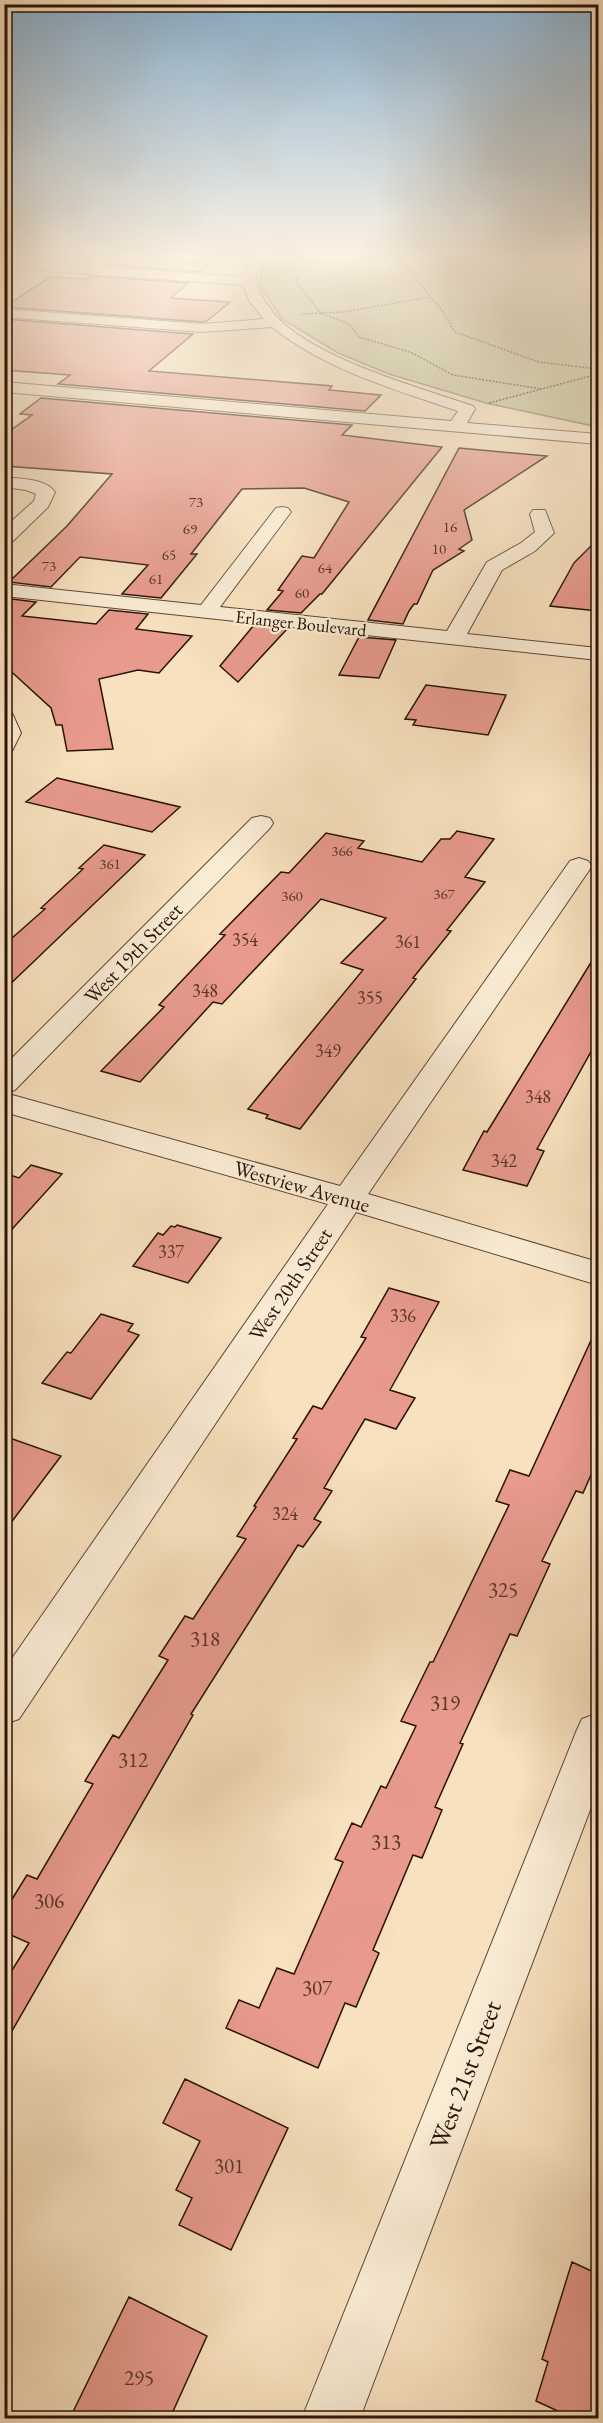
<svg xmlns="http://www.w3.org/2000/svg" width="603" height="2423" font-family="'EB Garamond',serif">
	<style>
		.green { fill: #bdc392; stroke: #736b4c; stroke-width: 1.5 }
		.building { fill: #e89a8d; stroke: #291307; stroke-width: 1.5 }
		.lines { fill: none; stroke-linecap: round; stroke-linejoin: round }
		.minor-casing { stroke: #5d4635; stroke-width: 2 }
		.path { stroke: #291307; stroke-width: 1.5; stroke-dasharray: 2 1.5; stroke-linecap: butt }
		.minor { fill: #faecd5; fill-rule: evenodd }
		.labels { text-anchor: middle; dominant-baseline: central; stroke-width: 4.5; stroke-linejoin: round; paint-order: stroke }
		.far-number-label { font-size: 15px; fill: #593528 }
		.far-street-label { font-size: 18px; fill: #291307; stroke: #faecd5 }
		.number-label { font-size: 18px; fill: #593528 }
		.street-label { font-size: 21px; fill: #291307; stroke: #faecd5 }
		.near-number-label { font-size: 21px; fill: #593528 }
		.near-street-label { font-size: 26px; fill: #291307; stroke: #faecd5 }
	</style>
	<rect width="100%" height="100%" fill="#f8e1be"/>
	<filter id="stains"><feTurbulence type="fractalNoise" baseFrequency=".00333" numOctaves="4"/><feColorMatrix values="0 0 0 0 .2 0 0 0 0 .09 0 0 0 0 .02 0 0 0 .5 -.17"/></filter>
	<radialGradient id="worn" r=".72"><stop offset=".6" stop-color="#630" stop-opacity="0"/><stop offset="1" stop-color="#630" stop-opacity=".3"/></radialGradient>
	<!-- green -->
	<path class="green" d="M264,259H598V427L486,403L389,374L338,353L282,319L260,286Z"/>
	<!-- building -->
	<path class="building" d="M114,259H143L209,264L201,272L106,265Z
		M90,276L188,283L171,298L230,302L207,321L202,322L4,307L50,277L86,279Z
		M4,319L193,334L149,371L332,386L329,390L381,395L365,411L58,384L70,375L4,370Z
		M41,398L352,425L342,435L442,447L322,594H320L301,613L267,610L283,591L278,590L302,556L314,558L349,502L304,488L242,489L191,554H197L161,598L122,594L148,565L80,557L51,587L9,582L67,526L112,474L4,466V435L32,415L20,414Z
		M459,448L547,456L464,510L472,540L459,549L464,551L433,570L417,604H414L409,611L403,624L368,620Z
		M598,539V611L550,606L574,563Z
		M4,598L36,602L22,616L96,624L109,610L148,614L136,629L192,636L159,673L138,670L99,679L113,749L67,751L62,725H56L51,708L4,665Z
		M254,625L287,629L238,682L220,666Z
		M359,637L396,640L379,678L339,675Z
		M426,685L506,695L488,735L413,725L416,720L405,719Z
		M57,778L180,807L152,832L26,802Z
		M457,831L494,839L465,877L485,882L447,930L451,931L413,978L416,979L300,1129L266,1118L268,1115L248,1109L363,970L341,963L386,918L321,899L222,1004L213,1002L140,1082L101,1071L164,1007L159,1005L225,935L220,934L281,872L289,873L326,833L364,841L358,848L422,862L441,839H450Z
		M104,845L145,855L4,990V945L45,909L41,908L83,869L79,868Z
		M598,951V1039L537,1149L544,1151L527,1186L463,1170L484,1131L487,1132Z
		M31,1165L62,1174L4,1238V1173L19,1178Z
		M177,1225L221,1238L188,1283L133,1266L158,1233L163,1235L171,1226L175,1227Z
		M389,1288L439,1302L390,1390L415,1398L396,1429L365,1419L324,1488L332,1491L314,1519L321,1522L303,1547L298,1545L191,1714L193,1715L4,2045V1983L29,1943L4,1932V1912L27,1875L37,1879L93,1784L85,1781L113,1735L119,1738L168,1660L159,1656L185,1616L193,1619L246,1539L237,1536L256,1507L254,1506L297,1439L293,1438L313,1406L322,1409L366,1338L361,1337Z
		M101,1314L133,1324L128,1331L139,1335L91,1399L42,1383L67,1352L71,1353Z
		M598,1325V1459L583,1493L576,1491L542,1561L550,1564L517,1636L510,1634L460,1743L463,1744L435,1807L442,1810L422,1858L413,1855L373,1950L379,1953L356,2007L345,2003L318,2068L226,2028L239,2000L259,2008L277,1968L294,1974L343,1862L335,1859L352,1823L361,1827L381,1786L386,1788L416,1726L401,1721L430,1662H433L509,1505L496,1501L510,1470L529,1476Z
		M4,1436L61,1456L4,1532Z
		M185,2079L288,2128L231,2250L179,2225L192,2198L176,2190L200,2141L163,2123Z
		M572,2262L598,2274V2418H573L536,2401L548,2362L542,2359Z
		M129,2297L207,2336L170,2418H70Z"/>
	<g class="lines">
		<defs>
			<path id="minor" d="M250,259H263L255,281C261,295 266,305 276,316C315,359 418,387 473,406L475,409L467,423L598,434V444L4,392V382L451,421L458,411C393,389 326,370 272,327L202,332L4,317V309L202,324L264,319L250,302L243,285L4,268V260L243,277Z
				M4,477C20,479 45,478 55,492L48,507L11,543L4,545V528L34,501L36,494L26,490L4,487Z
				M282,507L288,508L291,512L220,607L447,631L487,562L521,543L535,532L530,514L533,510H545L554,533L535,551L502,570L467,634L598,648V660L4,596V584L201,605L276,508Z
				M4,711L12,713L21,733L12,751L4,753Z
				M261,816L270,818L273,823L270,828L15,1090L5,1093L340,1186L570,861L579,858L588,861L592,866L368,1194L598,1262V1285L356,1212L19,1719L4,1724V1670L328,1204L4,1112V1066L252,818Z
				M598,1713V1789L360,2418H302L576,1732L582,1719Z"/>
		</defs>
		<!-- minor casing -->
		<use href="#minor" class="minor-casing"/>
		<!-- path -->
		<path class="path" d="M314,259L295,280L320,313L349,324L359,337L410,352L453,375L542,389
			M400,259L443,312L455,332L539,362L598,369
			M301,314L344,312L430,297
			M489,403L598,374"/>
		<!-- minor -->
		<use href="#minor" class="minor"/>
	</g>
	<!-- sky -->
	<linearGradient id="sky" x2="0" y2="1"><stop stop-color="#8db6d7"/><stop offset="0.43" stop-color="#fcf2e2"/><stop offset="1" stop-color="#fcf2e2" stop-opacity="0"/></linearGradient>
	<rect width="603" height="598" fill="url(#sky)"/>
	<g class="labels">
		<!-- far-number labels -->
		<g class="far-number-label">
			<text x="196" y="501">73</text>
			<text x="450" y="526">16</text>
			<text x="190" y="528">69</text>
			<text x="439" y="548">10</text>
			<text x="169" y="554">65</text>
			<text x="49" y="565">73</text>
			<text x="325" y="567">64</text>
			<text x="156" y="578">61</text>
			<text x="302" y="592">60</text>
			<text x="342" y="850">366</text>
			<text x="110" y="863">361</text>
			<text x="444" y="893">367</text>
			<text x="292" y="895">360</text>
		</g>
		<!-- far-street labels -->
		<g class="far-street-label">
			<text transform="translate(301 623) rotate(6)">Erlanger Boulevard</text>
		</g>
		<!-- number labels -->
		<g class="number-label">
			<text x="245" y="939">354</text>
			<text x="408" y="941">361</text>
			<text x="205" y="990">348</text>
			<text x="370" y="997">355</text>
			<text x="328" y="1050">349</text>
			<text x="538" y="1096">348</text>
			<text x="504" y="1160">342</text>
			<text x="171" y="1251">337</text>
			<text x="403" y="1315">336</text>
			<text x="285" y="1513">324</text>
		</g>
		<!-- street labels -->
		<g class="street-label">
			<text transform="translate(133 953) rotate(-46)">West 19th Street</text>
			<text transform="translate(302 1186) rotate(16)">Westview Avenue</text>
			<text transform="translate(290 1284) rotate(-56)">West 20th Street</text>
		</g>
		<!-- near-number labels -->
		<g class="near-number-label">
			<text x="503" y="1589">325</text>
			<text x="205" y="1638">318</text>
			<text x="445" y="1702">319</text>
			<text x="133" y="1759">312</text>
			<text x="386" y="1841">313</text>
			<text x="49" y="1900">306</text>
			<text x="317" y="1987">307</text>
			<text x="229" y="2165">301</text>
			<text x="139" y="2377">295</text>
		</g>
		<!-- near-street labels -->
		<g class="near-street-label">
			<text transform="translate(465 2075) rotate(-69)">West 21st Street</text>
		</g>
	</g>
	<!-- margin -->
	<rect width="603" height="2423" fill="none" stroke="#f8e1be" stroke-width="24"/>
	<rect x="6" y="6" width="591" height="2411" fill="none" stroke="#291307" stroke-width="3"/>
	<rect x="12" y="12" width="579" height="2399" fill="none" stroke="#291307" stroke-width="1.5"/>
	<rect width="100%" height="100%" filter="url(#stains)"/>
	<rect width="100%" height="100%" fill="url(#worn)"/>
</svg>
